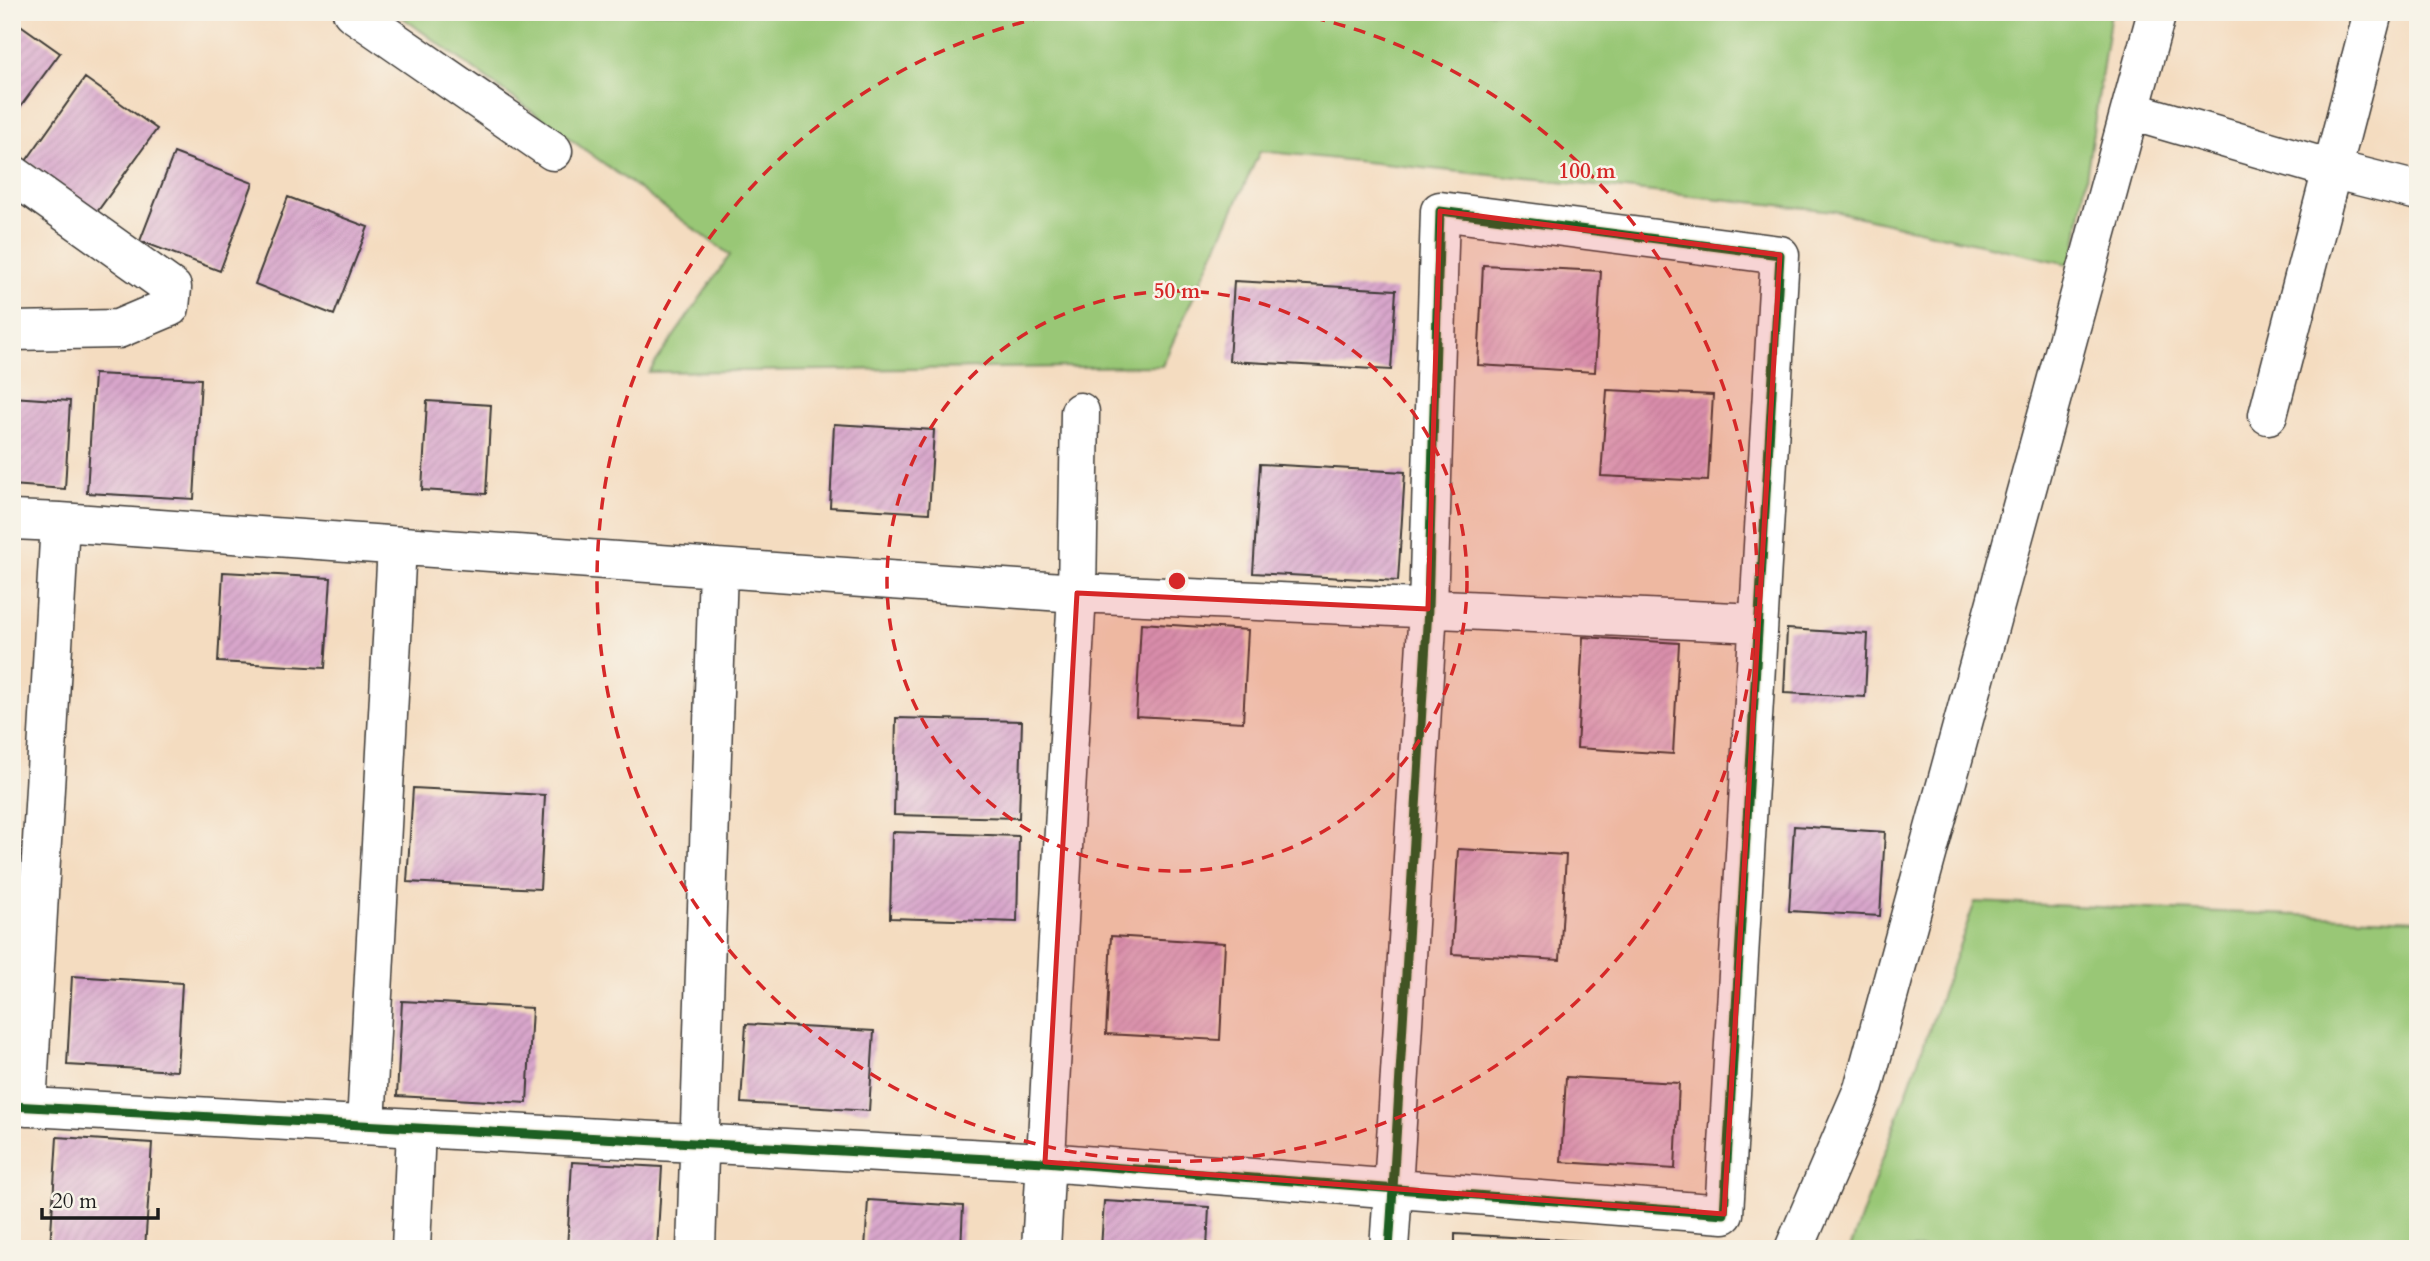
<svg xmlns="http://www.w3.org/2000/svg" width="2430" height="1261" font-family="Cardo,serif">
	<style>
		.grass { fill: #99c776; stroke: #5a7249; stroke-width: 2 }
		.building { fill: url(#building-hatch) }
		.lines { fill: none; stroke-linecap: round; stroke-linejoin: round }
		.street-casing { stroke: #3c3935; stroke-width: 41 }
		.street { stroke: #fff; stroke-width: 38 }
		.cycleway-casing { stroke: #f7f3e8; stroke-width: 13 }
		.cycleway { stroke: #1b5e20; stroke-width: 9 }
		.marked { fill: #d62828; fill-opacity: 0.2; stroke: #d62828; stroke-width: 5; stroke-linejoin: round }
		.ring { fill: none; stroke: #d62828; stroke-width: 3.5; stroke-dasharray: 12 9 }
		.centre { fill: #d62828; stroke: #f7f3e8; stroke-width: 3.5 }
		.ring-label { font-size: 21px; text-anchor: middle; font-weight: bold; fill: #d62828; stroke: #f7f3e8; stroke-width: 5; stroke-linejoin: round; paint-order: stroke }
	</style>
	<defs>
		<pattern id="building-hatch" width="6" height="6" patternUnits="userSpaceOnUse" patternTransform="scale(1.75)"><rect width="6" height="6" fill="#d8a6cb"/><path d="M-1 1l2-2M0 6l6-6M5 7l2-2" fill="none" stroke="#b98eae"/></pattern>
	</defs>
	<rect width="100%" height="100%" fill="#f7f3e8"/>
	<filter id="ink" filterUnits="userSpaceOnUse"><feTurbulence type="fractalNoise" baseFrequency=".0143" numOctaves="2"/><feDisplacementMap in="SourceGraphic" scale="14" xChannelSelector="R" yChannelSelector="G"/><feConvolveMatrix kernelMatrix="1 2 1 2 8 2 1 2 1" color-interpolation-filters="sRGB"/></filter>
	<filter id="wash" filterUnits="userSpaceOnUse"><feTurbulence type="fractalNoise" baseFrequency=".00686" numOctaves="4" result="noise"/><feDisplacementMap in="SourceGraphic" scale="28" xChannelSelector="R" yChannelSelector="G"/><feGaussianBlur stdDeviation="1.57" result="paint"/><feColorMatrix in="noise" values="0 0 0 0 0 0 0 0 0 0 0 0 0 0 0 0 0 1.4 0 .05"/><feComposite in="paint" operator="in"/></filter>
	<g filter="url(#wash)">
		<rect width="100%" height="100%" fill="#f4dcc0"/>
		<!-- grass -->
		<path class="grass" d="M395,12H2111L2073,265L1834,211L1260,151L1162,366L649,372L730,255Z
			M1975,902L2418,920V1224L2412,1249H1850Z"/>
		<g id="blocks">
			<!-- building -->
			<path class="building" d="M12,19L60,53L12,118Z
				M85,78L157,129L97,212L26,161Z
				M174,153L253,183L220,271L140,241Z
				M288,197L368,227L334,315L255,284Z
				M1483,265L1601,271L1595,372L1478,365Z
				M1234,281L1396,290L1391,370L1229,361Z
				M94,374L201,379L194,499L87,493Z
				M1607,390L1713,395L1708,481L1601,476Z
				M12,397L70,401L65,489L12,485Z
				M427,401L491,405L486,494L422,490Z
				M834,424L934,430L929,513L830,507Z
				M1260,464L1405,472L1398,581L1253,573Z
				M223,572L331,578L325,668L218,662Z
				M1141,623L1248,630L1243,722L1136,716Z
				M1787,629L1868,634L1865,697L1784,693Z
				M1583,637L1679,643L1673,754L1577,748Z
				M896,718L1022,721L1019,818L894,815Z
				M413,788L545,795L540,889L407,882Z
				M1794,826L1885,832L1880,916L1789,911Z
				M892,832L1019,836L1017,922L890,918Z
				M1458,849L1566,855L1560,960L1452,954Z
				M1111,936L1225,943L1220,1040L1106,1034Z
				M72,976L182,983L177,1071L67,1065Z
				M402,1001L532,1008L527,1103L397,1096Z
				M746,1024L874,1031L869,1111L741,1103Z
				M1566,1077L1679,1083L1675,1169L1561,1162Z
				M57,1137L152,1143L145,1249H50Z
				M572,1162L662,1167L657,1249H567Z
				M868,1200L963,1206L961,1249H865Z
				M1104,1201L1209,1207L1207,1249H1101Z
				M1455,1234L1584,1241L1583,1249H1455Z"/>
		</g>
	</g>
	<g filter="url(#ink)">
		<use href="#blocks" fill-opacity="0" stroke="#3c3935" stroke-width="2"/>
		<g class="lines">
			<defs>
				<path id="street" d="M352,12L553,151
					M2131,111L2331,169L2418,191
					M12,174L172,288L170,307L118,329L12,331
					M2268,415L2373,12
					M12,520L60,522
					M12,1106L1045,1162L1724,1214L1780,255L1440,211L1428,609L1393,1189L1389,1249
					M27,1107L60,522L1077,593L1758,623
					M366,1125L397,546
					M411,1249L416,1128
					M696,1249L718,568
					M1041,1249L1077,593L1080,412
					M1794,1249L1863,1089L2157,12"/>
			</defs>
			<!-- street casing -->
			<use href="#street" class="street-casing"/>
			<!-- street -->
			<use href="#street" class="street"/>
			<defs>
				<path id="cycleway" d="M12,1106L1045,1162L1724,1214L1780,255L1440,211L1428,609L1393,1189L1389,1249"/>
			</defs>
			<!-- cycleway casing -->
			<use href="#cycleway" class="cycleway-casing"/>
			<!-- cycleway -->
			<use href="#cycleway" class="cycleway"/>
		</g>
	</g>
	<!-- marked area -->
	<path class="marked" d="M1440,211L1780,255L1724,1214L1045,1162L1077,593L1428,609Z"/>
	<!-- distance rings -->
	<g class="ring">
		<circle cx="1177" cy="581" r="290"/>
		<path d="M1293 13A580 580 0 1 1 1061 13"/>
	</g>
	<circle cx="1177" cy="581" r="10" class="centre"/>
	<g class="ring-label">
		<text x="1587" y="178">100 m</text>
		<text x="1177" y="298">50 m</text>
	</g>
	<!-- margin -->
	<rect width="2430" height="1261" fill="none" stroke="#f7f3e8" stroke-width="42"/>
	<!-- scale -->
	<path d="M42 1208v10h116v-10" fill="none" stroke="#1c1c1c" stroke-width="3.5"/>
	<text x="52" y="1208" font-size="21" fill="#1c1c1c" stroke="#f7f3e8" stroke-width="5" paint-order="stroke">20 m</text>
</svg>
